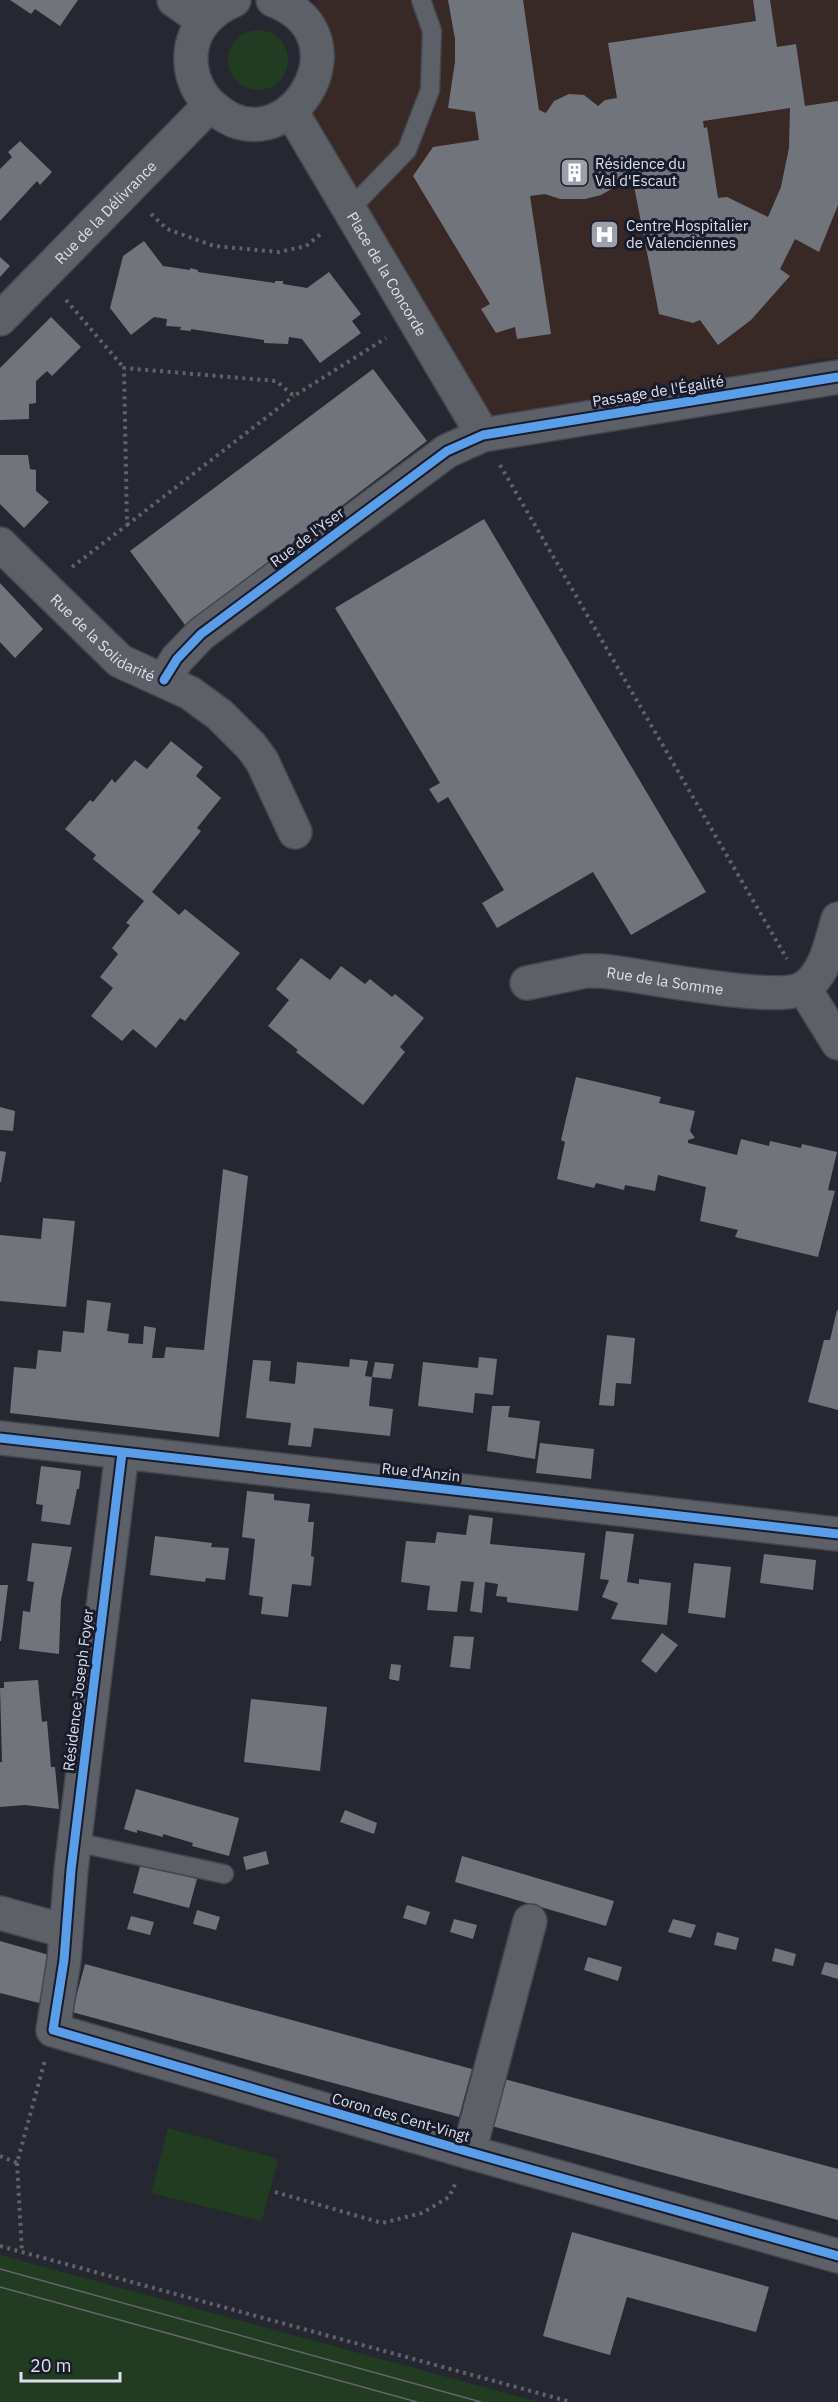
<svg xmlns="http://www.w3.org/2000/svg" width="838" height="2402" font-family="'IBM Plex Sans',sans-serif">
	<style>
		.medical { fill: #382826 }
		.green { fill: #213c20 }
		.building { fill: #72747c; fill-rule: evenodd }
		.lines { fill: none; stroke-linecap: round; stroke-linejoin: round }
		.lane-casing { stroke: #44464e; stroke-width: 21 }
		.street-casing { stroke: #44464e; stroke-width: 36 }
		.path { stroke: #606267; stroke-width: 4; stroke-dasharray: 3 4.5; stroke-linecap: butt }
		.lane { stroke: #5e6067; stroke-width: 18 }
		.street { stroke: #5e6067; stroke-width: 33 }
		.tram { stroke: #64666c; stroke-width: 1.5 }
		.cycleway-casing { stroke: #181b2a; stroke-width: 13 }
		.cycleway { stroke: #5a9eea; stroke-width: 9 }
		.labels { text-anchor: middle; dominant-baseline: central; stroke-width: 6; stroke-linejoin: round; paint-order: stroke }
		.poi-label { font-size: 15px; fill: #dde0eb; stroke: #181b2a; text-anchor: start }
		.street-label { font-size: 15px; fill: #dde0eb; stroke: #181b2a }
	</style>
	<rect width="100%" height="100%" fill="#252830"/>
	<!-- medical -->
	<path class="medical" d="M318,0H838V358H825L491,427L295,111L315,66L304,13Z"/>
	<!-- green -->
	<path class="green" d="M228 60a30 30 0 1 1 60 0a30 30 0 1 1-60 0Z
		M168,2128L278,2159L262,2221L151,2193Z
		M0,2255L538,2402H0Z"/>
	<!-- building -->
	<path class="building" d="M10,0H78L60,26L35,9L31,14Z
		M448,0H523L539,110L546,113L554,101L569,94L584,95L598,106L605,100L617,98L608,43L756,21L753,0H770L777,47L796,44L805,106L838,101V205L819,252L795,239L780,269L790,276L751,320L718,345L700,320L693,323L659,314L633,181L622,183L601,195L585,199H560L545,194L530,196L551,334L517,339L515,327L496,333L481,309L490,304L413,176L433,147L479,140L475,112L448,108L455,62V39ZM790,108L789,148L785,167L781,187L768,217L727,197L718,198L707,127L704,128L703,121Z
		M20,141L52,172L40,185L37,181L0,221V169L12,157L8,152Z
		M144,241L163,266L190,270V268L198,270V272L275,283V281H283V284L307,288L329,272L361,314L352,321L361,333L320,363L302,339L289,337L288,344L264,343V340L191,329V331L180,330L181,327L166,326L167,319L154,317L131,335L110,308L123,256Z
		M0,257L10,266L0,277Z
		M51,317L81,347L52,376L47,371L36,381V403L29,404V419L0,420V368Z
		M373,369L427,441L185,625L130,551Z
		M0,455H28L30,469L36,470V491L49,502L24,528L0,504Z
		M484,519L706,892L631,935L593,872L497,928L482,903L504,890L448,797L438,803L429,789L440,783L335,608Z
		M0,583L43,629L15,658L0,642Z
		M171,741L203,767L196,776L221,798L197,828L201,831L152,892L179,915L185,909L240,953L185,1021L180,1018L156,1048L133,1029L122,1041L91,1016L113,988L100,977L118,954L112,948L130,925L126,923L144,901L93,859L96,855L65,829L90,800L93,802L112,779L115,783L135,760L147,769Z
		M301,958L330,980L341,966L365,984L370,979L392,997L395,994L424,1018L400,1047L405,1052L363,1105L296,1052L298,1050L268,1026L289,1000L276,989Z
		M576,1077L661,1097L659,1103L695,1111L690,1131L695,1138L688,1140V1143L737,1155L741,1139L769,1146L770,1141L801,1148L802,1144L837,1152L828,1190L835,1191L818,1257L735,1237L738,1230L700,1221L706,1187L658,1175L655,1191L625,1185L624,1190L596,1183L594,1188L557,1179L565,1142L561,1140Z
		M0,1107L15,1111L13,1131L0,1130Z
		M0,1151L6,1152L1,1182H0Z
		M223,1169L248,1176L219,1437L10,1413L14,1367L36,1369L38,1350L61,1352L63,1331L84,1333L87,1300L111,1303L107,1331L129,1334L128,1343L143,1344L144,1326L156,1328L152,1358H164L166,1347L204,1350Z
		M43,1218L75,1221L66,1307L0,1301V1235L41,1239Z
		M837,1310H838V1410L808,1402L824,1340H830Z
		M607,1335L635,1338L631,1384L616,1383L614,1406L599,1405Z
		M479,1357L497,1359L493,1395L475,1393L473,1413L418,1406L423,1362L478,1368Z
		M350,1359L368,1361L365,1376L372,1377L369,1406L393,1409L390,1436L314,1428L311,1447L288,1445L291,1423L246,1418L253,1360L271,1361L269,1381L295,1384L297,1362L349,1367Z
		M375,1362L394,1364L391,1379L372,1377Z
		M492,1406H510L508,1417L540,1421L535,1459L487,1451Z
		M540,1443L594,1449L591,1479L536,1473Z
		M41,1466L81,1471L79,1489H77L70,1525L41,1521L43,1505L36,1504Z
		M247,1491L274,1494V1500L310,1504L308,1522H314L311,1556L314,1557L311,1586L292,1584L288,1617L261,1614L263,1597L249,1595L255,1539L242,1537Z
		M469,1515L493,1518L490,1544L585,1553L578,1611L507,1602V1597L496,1596L498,1584L485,1582L482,1613L470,1611L474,1582L461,1581L457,1612L427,1610L430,1586L401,1582L406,1541L435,1543L437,1532L466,1535Z
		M606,1531L634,1534L627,1582L639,1584V1579L671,1583L667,1625L611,1619L618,1603L602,1597L609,1580L600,1579Z
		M155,1536L212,1543L211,1547L229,1548L225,1580L206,1578L205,1582L150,1575Z
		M32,1543L72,1547L61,1600L59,1654L19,1649L23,1611L30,1612L32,1596L34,1582L27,1581Z
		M764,1554L816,1560L813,1590L760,1583Z
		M694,1563L731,1567L725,1618L688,1613Z
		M0,1585H8L1,1641H0Z
		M662,1633L678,1645L656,1673L641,1661Z
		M454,1636L474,1637L470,1669L450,1667Z
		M391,1664L401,1665L399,1681L389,1679Z
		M38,1680L42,1722L47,1721L51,1767H55L59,1809L25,1805L0,1807V1762H2L0,1688H4V1682Z
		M251,1699L327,1707L320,1771L244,1762Z
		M136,1789L239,1818L229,1856L192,1846L193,1843L163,1834V1837L137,1830V1833L124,1829Z
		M345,1810L377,1823L374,1834L340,1822Z
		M266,1851L269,1864L246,1870L243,1857Z
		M462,1856L614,1901L606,1926L455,1882Z
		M141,1863L197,1879L189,1908L133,1893Z
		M407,1905L430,1912L426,1925L403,1918Z
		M197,1910L220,1917L216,1930L193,1924Z
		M131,1916L154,1922L150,1935L127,1929Z
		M454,1919L477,1925L473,1939L450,1932Z
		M673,1919L696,1925L691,1938L668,1932Z
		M717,1932L739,1938L736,1950L714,1945Z
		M0,1941L56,1957L43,2004L0,1993Z
		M775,1948L796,1954L793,1966L772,1961Z
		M588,1957L622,1967L618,1981L584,1970Z
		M825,1962L838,1965V1979L821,1974Z
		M85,1964L472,2069L459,2117L72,2012Z
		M501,2078L838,2169V2220L488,2125Z
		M572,2232L769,2287L756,2332L627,2297L610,2355L543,2336Z"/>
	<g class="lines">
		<defs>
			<path id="lane" d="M349,210L407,150L430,90L432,31L421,0
				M75,1842L224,1874"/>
			<g id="street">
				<path d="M174,0L204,21"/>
				<path d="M234,0C211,10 193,28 191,54C190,75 197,93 213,107C284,172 372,37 273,0"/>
				<path id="s1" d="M291,111L483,435"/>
				<path id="s2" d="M0,319L210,105"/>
				<path id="s3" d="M0,544L120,661L190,693L220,715L251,746L262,761L295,832"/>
				<path d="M164,680L177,659L201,634L447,451L483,435L838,377"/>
				<path id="s4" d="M527,983L585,971H601C639,974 779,1005 805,987C826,973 831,942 838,919"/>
				<path d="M804,988L838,1043"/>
				<path d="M0,1438L838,1534"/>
				<path d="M122,1453L71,1870L64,1960L53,2030L469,2152L838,2256"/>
				<path d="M0,1913L65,1931"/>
				<path d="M469,2152L530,1921"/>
			</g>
		</defs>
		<!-- lane casing -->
		<use href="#lane" class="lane-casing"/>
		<!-- street casing -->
		<use href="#street" class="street-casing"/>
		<!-- path -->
		<path class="path" d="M151,214L167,229L214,246L279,252L306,246L323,232
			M66,300L124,368
			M500,465L787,959
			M127,525L294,396
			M72,567L127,525L124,368L276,381L294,396L386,338
			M0,2156L17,2163L45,2060
			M17,2163L22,2252
			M275,2192L382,2223L422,2213L449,2197L456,2182
			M0,2246L571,2402"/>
		<!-- lane -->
		<use href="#lane" class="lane"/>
		<!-- street -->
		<use href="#street" class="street"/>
		<!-- tram -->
		<path class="tram" d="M0,2269L481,2402
			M0,2287L417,2402"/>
		<defs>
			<path id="cycleway" d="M164,680L177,659L201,634L447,451L483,435L838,377
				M0,1438L838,1534
				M122,1453L71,1870L64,1960L53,2030L469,2152L838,2256"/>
		</defs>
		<!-- cycleway casing -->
		<use href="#cycleway" class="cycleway-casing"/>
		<!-- cycleway -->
		<use href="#cycleway" class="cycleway"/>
	</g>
	<!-- icons -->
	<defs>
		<symbol id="building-square" viewBox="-11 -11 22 22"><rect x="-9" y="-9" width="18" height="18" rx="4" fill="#9da0aa" stroke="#181b2a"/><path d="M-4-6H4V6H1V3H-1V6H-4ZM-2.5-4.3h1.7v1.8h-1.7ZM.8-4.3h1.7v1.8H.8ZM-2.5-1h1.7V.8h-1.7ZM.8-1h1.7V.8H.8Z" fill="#fff"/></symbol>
		<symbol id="hospital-square" viewBox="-11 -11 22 22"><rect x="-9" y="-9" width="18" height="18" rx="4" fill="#9da0aa" stroke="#181b2a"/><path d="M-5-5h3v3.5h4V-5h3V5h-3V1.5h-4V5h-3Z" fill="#fff"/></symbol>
	</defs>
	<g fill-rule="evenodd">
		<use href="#building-square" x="558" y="156" width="33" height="33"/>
		<use href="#hospital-square" x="588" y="218" width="33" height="33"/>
	</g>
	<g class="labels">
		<!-- poi labels -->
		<g class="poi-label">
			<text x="595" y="163">Résidence du<tspan x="595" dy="17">Val d'Escaut</tspan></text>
			<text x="626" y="225">Centre Hospitalier<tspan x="626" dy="17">de Valenciennes</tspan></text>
		</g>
		<!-- street labels -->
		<g class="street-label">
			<text stroke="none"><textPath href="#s2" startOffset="150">Rue de la Délivrance</textPath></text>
			<text stroke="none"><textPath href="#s1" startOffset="189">Place de la Concorde</textPath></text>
			<text transform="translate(658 391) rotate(-9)">Passage de l'Égalité</text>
			<text transform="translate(307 537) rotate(-37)">Rue de l'Yser</text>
			<text stroke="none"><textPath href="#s3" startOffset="140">Rue de la Solidarité</textPath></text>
			<text stroke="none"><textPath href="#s4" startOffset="140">Rue de la Somme</textPath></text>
			<text transform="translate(421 1472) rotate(6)">Rue d'Anzin</text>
			<text transform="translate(78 1690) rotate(-83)">Résidence Joseph Foyer</text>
			<text transform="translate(401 2117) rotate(16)">Coron des Cent-Vingt</text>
		</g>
	</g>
	<!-- scale -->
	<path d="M21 2372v9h99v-9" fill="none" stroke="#dde0eb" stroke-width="3"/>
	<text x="30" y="2372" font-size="18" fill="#dde0eb" stroke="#181b2a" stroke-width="4.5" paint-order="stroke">20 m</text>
</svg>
